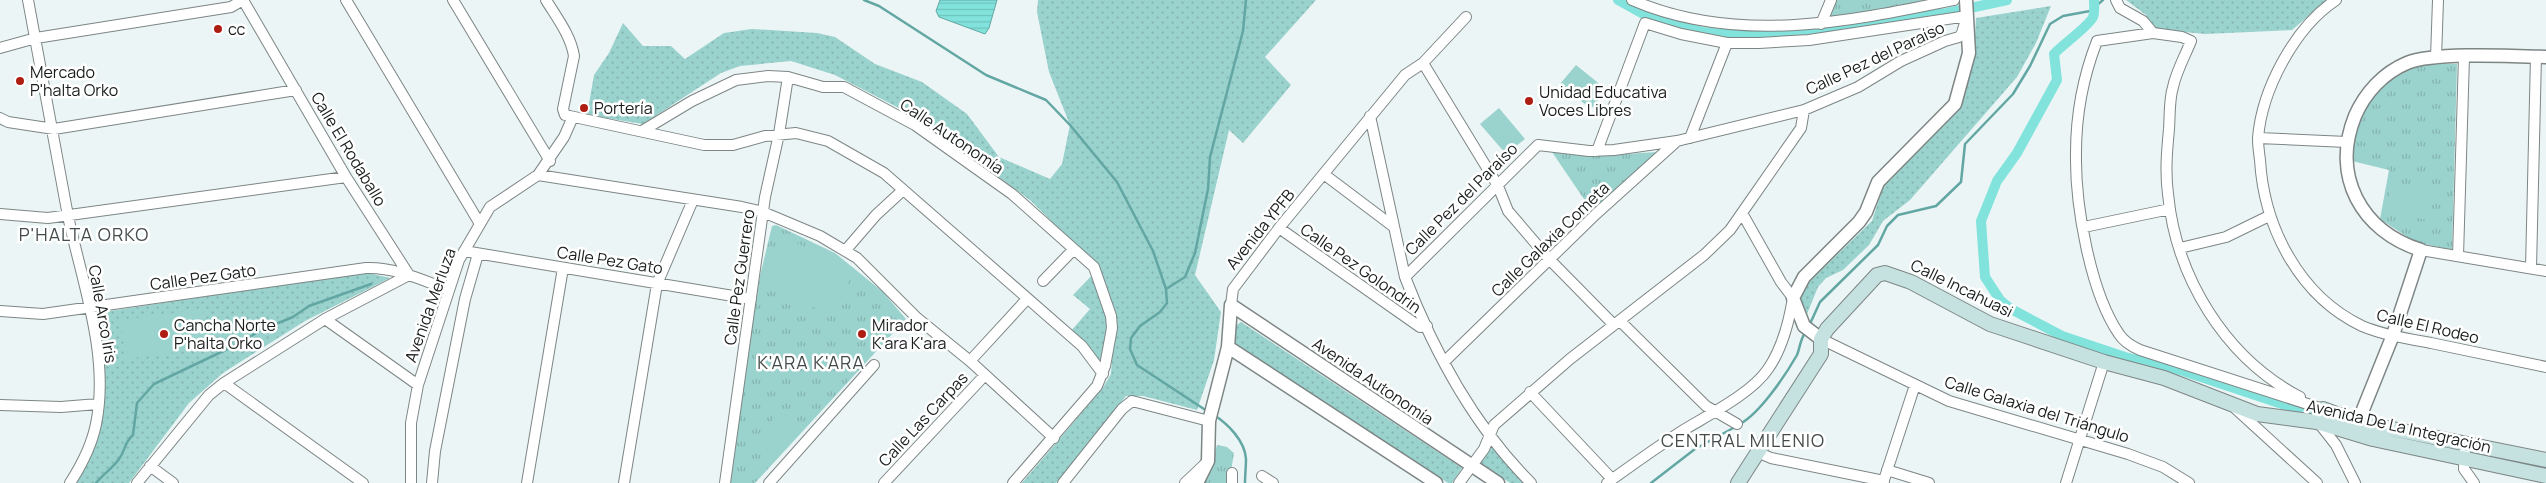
<svg xmlns="http://www.w3.org/2000/svg" width="2546" height="483" font-family="Manrope,sans-serif">
	<style>
		.grass { fill: url(#grass-dots) }
		.park { fill: url(#park-tufts) }
		.pitch { fill: #9ad2cd }
		.water { fill: url(#water-rules); stroke: #62a7a3 }
		.lines { fill: none; stroke-linecap: round; stroke-linejoin: round }
		.stream { stroke: #62a7a3; stroke-width: 2.5 }
		.canal { stroke: #82e3dd; stroke-width: 10 }
		.minor-casing { stroke: #7d8685; stroke-width: 12 }
		.tertiary-casing { stroke: #7d8685; stroke-width: 15 }
		.secondary-casing { stroke: #7d8685; stroke-width: 16 }
		.minor { stroke: #fff; stroke-width: 10 }
		.tertiary { stroke: #fff; stroke-width: 12 }
		.secondary { stroke: #c5e2e1; stroke-width: 14 }
		.poi-dot { fill: #ad1d11; stroke: #fff; stroke-width: 2 }
		.labels { text-anchor: middle; dominant-baseline: central; stroke-width: 5; stroke-linejoin: round; paint-order: stroke }
		.poi-label { font-size: 16px; fill: #191c1c; stroke: #fff; text-anchor: start }
		.street-label { font-size: 16px; fill: #191c1c; stroke: #fff }
		.neighbourhood-label { font-size: 18px; letter-spacing: 1px; fill: #444b4b; stroke: #fff }
	</style>
	<defs>
		<pattern id="grass-dots" width="8" height="8" patternUnits="userSpaceOnUse" patternTransform="scale(1.25)"><rect width="8" height="8" fill="#9ad2cd"/><path d="M2 2h.1M6 6h.1" fill="none" stroke="#84b4af" stroke-width="1.8" stroke-linecap="round"/></pattern>
		<pattern id="park-tufts" width="24" height="20" patternUnits="userSpaceOnUse" patternTransform="scale(1.25)"><rect width="24" height="20" fill="#9ad2cd"/><path d="M3 7l-1-3M5 7V3M7 7l1-3M15 17l-1-3M17 17v-4M19 17l1-3" fill="none" stroke="#84b4af"/></pattern>
		<pattern id="water-rules" width="6" height="5" patternUnits="userSpaceOnUse" patternTransform="scale(1.25)"><rect width="6" height="5" fill="#82e3dd"/><path d="M0 2.5h6" fill="none" stroke="#70c2bd"/></pattern>
	</defs>
	<rect width="100%" height="100%" fill="#ecf5f5"/>
	<!-- grass -->
	<path class="grass" d="M1038,0H1316L1265,57L1291,85L1243,143L1229,130L1195,275L1221,312L1214,360L1197,410L1143,396H1126L1056,483H1022L1102,389L1111,374L1112,358L1099,363L1071,331L1090,309L1073,295L1099,268L1031,201L922,120L835,75L791,61L740,66L721,73L643,124L587,115L594,75L609,53L623,23L643,46H671L685,59L724,33L752,29L817,33L835,37L875,64L922,82L967,114L999,157L1050,179L1062,164L1070,125L1049,72L1037,12Z
		M2126,0H2327L2292,30L2205,34L2154,29L2146,15Z
		M2051,6L2036,43L2017,77L1910,200L1883,221L1869,245L1843,270L1826,278L1818,287L1807,314L1800,301L1801,293L1810,281L1872,221L1883,187L1960,107L1974,55L1976,18Z
		M364,272L390,278L305,321L223,373L189,403L129,483H76C98,450 105,410 105,371C105,352 100,332 97,313Z
		M1241,322L1462,468L1452,483H1448L1230,341L1232,328Z
		M1493,445L1525,483H1510L1481,463Z"/>
	<!-- park -->
	<path class="park" d="M1835,0H1935L1833,19L1828,16Z
		M2430,64H2457L2452,250L2415,242L2380,219L2389,170L2352,161C2349,126 2373,82 2407,70C2415,67 2423,66 2430,64Z
		M1552,152C1592,159 1619,154 1658,152L1592,211Z
		M776,225L835,253L883,292L906,319L755,483H728L760,276L772,226Z
		M1217,445L1227,447L1234,453L1229,483H1202L1211,465Z"/>
	<!-- pitch -->
	<path class="pitch" d="M1576,65L1607,90L1591,109L1560,84Z
		M1499,108L1525,139L1506,154L1480,124Z
		M2391,185L2432,193L2427,220L2386,212Z
		M780,236L855,269L833,316L759,282Z
		M203,309L208,348L126,359L120,320Z
		M781,411L800,429L773,456L754,439Z"/>
	<!-- water -->
	<path class="water" d="M940,0H997L989,28L985,34L939,17L936,11Z"/>
	<g class="lines">
		<!-- stream -->
		<path class="stream" d="M864,0L879,6L986,75L1046,100L1070,125L1117,182L1153,251L1166,289L1167,303L1160,312L1140,326L1131,338L1130,349L1137,365L1207,411
			M1166,289L1185,277L1195,253L1208,189L1210,157L1243,31L1246,0
			M1809,326L1820,302L1878,245L1887,226L1898,215L1936,206L1961,182L1965,144L2013,94L2030,66L2050,24L2063,16L2090,11L2103,0
			M1214,415C1228,424 1245,441 1246,459C1246,467 1245,475 1245,483
			M1740,424C1760,413 1785,376 1797,355C1800,348 1800,340 1805,333
			M96,483C103,474 113,468 119,459C126,450 123,444 133,435L137,403L154,384L240,343L261,330L293,317L309,306L371,284
			M1651,483L1695,449L1735,427"/>
		<!-- canal -->
		<path class="canal" d="M1618,0L1645,15L1703,32L1733,35L1836,31L1889,18L1947,13L2007,0
			M2094,0C2094,5 2095,12 2093,17C2090,25 2061,46 2054,54L2057,80L2017,153L1997,181L1981,221L1985,277L2000,300L2011,309L2062,336L2125,357L2183,371L2324,418"/>
		<defs>
			<path id="minor" d="M28,0C42,72 54,144 68,216C82,283 110,355 96,424C92,444 81,466 70,483
				M243,0L346,177L409,275
				M346,0L480,224
				M453,0L550,161
				M546,0C557,18 571,36 574,56L563,109L565,115L704,145H733L765,136L796,133L828,141L884,173L1082,346L1103,374
				M1632,0C1736,45 1847,22 1954,0
				M2116,0L2120,8L2143,21L2153,33L2182,37L2191,41C2185,56 2176,72 2173,87C2169,100 2170,115 2169,129C2167,150 2165,172 2168,194C2176,277 2225,358 2300,397
				M2336,0C2295,27 2262,89 2258,138C2258,145 2259,153 2260,160C2264,227 2299,296 2362,326C2383,335 2409,339 2431,343C2470,351 2508,359 2546,367
				M1821,24L1831,0
				M2153,33L2097,41C2083,77 2076,115 2076,153C2075,204 2090,292 2119,334C2124,342 2131,346 2140,350L2323,409
				M0,48L36,38L231,7L243,0
				M2436,58L2438,0
				M1423,63L1498,186L1508,211L1549,259L1614,325
				M1370,116L1405,277C1434,352 1474,426 1531,483
				M0,118L8,122L54,129L296,90
				M642,131L692,101L736,80L768,76L788,77L823,87H844L915,125L1012,194L1094,267L1111,316L1112,328L1105,366L1097,386L1013,483
				M1690,138L1727,43
				M2258,138L2347,142
				M538,175L742,207L763,212L820,236L857,258L917,318L970,361L1054,438
				M1325,175L1394,227
				M0,214L48,218L346,177
				M2084,227L2170,209
				M1279,228L1420,327L1427,326
				M2180,248L2226,237L2269,216
				M2421,250L2546,271
				M464,251L751,299
				M845,251L876,215L902,191
				M2458,256L2464,57
				M2531,268L2536,56
				M1405,277L1538,145L1589,151L1614,150L1677,141L1804,110L1858,87L1901,61L1945,41L1959,37L1962,33L1967,16L1809,40L1759,43H1727L1681,34L1645,23L1597,151
				M1043,281L1073,250
				M1231,305L1233,289L1279,228L1405,75L1423,63L1466,17
				M0,311L43,314L366,268C395,267 422,280 449,290
				M325,319L418,385
				M1620,321L1706,406L1737,424
				M1821,339L1949,401L2128,454L2163,467L2189,483
				M970,361L1027,299
				M1445,361L1596,214L1677,141
				M224,383L363,483
				M1530,392L1612,479
				M0,405L61,407L98,404
				M2236,409L2317,483
				M2318,422L2336,445L2355,483
				M2465,444L2464,469L2474,483
				M1757,452L1771,458L1884,481
				M150,466L173,483
				M1887,470L1929,483
				M1262,476L1273,483
				M137,483L209,395L224,383L325,319L409,275
				M411,483V423L418,385L459,260L490,207L538,175L564,137L572,119
				M432,483L435,451L465,299L478,254
				M527,483L563,268
				M624,483L657,284L693,200
				M725,483L765,197L779,134L788,77
				M769,483L874,365
				M884,483L985,375
				M1063,483L1122,409L1132,401L1209,421
				M1185,483L1204,465
				M1232,483V473
				M1459,483L1484,449L1494,425L1570,359L1704,255L1730,230L1801,128L1804,110
				M1607,483C1632,465 1657,447 1682,431C1708,415 1751,394 1768,369C1782,349 1789,322 1793,298L1781,282L1742,213
				M1883,483L1915,385
				M2066,483L2104,362"/>
			<path id="tertiary" d="M1821,339L1804,326L1793,298L1804,277L1859,222L1866,212L1878,182L1955,104L1969,53L1966,0
				M1228,347L1436,483
				M2358,422L2393,335L2421,250C2361,231 2331,176 2355,116C2365,93 2383,73 2407,63C2434,52 2513,56 2546,57
				M1197,483L1208,461L1209,421L1228,347L1231,305L1498,483"/>
			<path id="secondary" d="M2317,422L2323,409L2358,422L2546,460
				M1738,483L1821,354V339L1827,329L1877,275L1885,273L1911,282L1990,324L2104,362L2164,378L2257,414L2317,422L2373,439L2546,476"/>
		</defs>
		<!-- minor casing -->
		<use href="#minor" class="minor-casing"/>
		<!-- tertiary casing -->
		<use href="#tertiary" class="tertiary-casing"/>
		<!-- secondary casing -->
		<use href="#secondary" class="secondary-casing"/>
		<!-- minor -->
		<use href="#minor" class="minor"/>
		<!-- tertiary -->
		<use href="#tertiary" class="tertiary"/>
		<!-- secondary -->
		<use href="#secondary" class="secondary"/>
	</g>
	<!-- markers -->
	<g class="poi-dot">
		<circle cx="218" cy="29" r="5"/>
		<circle cx="20" cy="81" r="5"/>
		<circle cx="1529" cy="101" r="5"/>
		<circle cx="584" cy="108" r="5"/>
		<circle cx="164" cy="334" r="5"/>
		<circle cx="862" cy="334" r="5"/>
	</g>
	<g class="labels">
		<!-- poi labels -->
		<g class="poi-label">
			<text x="228" y="29">cc</text>
			<text x="30" y="72">Mercado<tspan x="30" dy="18">P'halta Orko</tspan></text>
			<text x="1539" y="92">Unidad Educativa<tspan x="1539" dy="18">Voces Libres</tspan></text>
			<text x="594" y="108">Portería</text>
			<text x="174" y="325">Cancha Norte<tspan x="174" dy="18">P'halta Orko</tspan></text>
			<text x="872" y="325">Mirador<tspan x="872" dy="18">K'ara K'ara</tspan></text>
		</g>
		<!-- street labels -->
		<g class="street-label">
			<text transform="translate(1875 58) rotate(-25)">Calle Pez del Paraíso</text>
			<text transform="translate(952 136) rotate(34)">Calle Autonomía</text>
			<text transform="translate(349 149) rotate(59)">Calle El Rodaballo</text>
			<text transform="translate(1461 199) rotate(-45)">Calle Pez del Paraíso</text>
			<text transform="translate(1260 229) rotate(-51)">Avenida YPFB</text>
			<text transform="translate(1550 239) rotate(-44)">Calle Galaxia Cometa</text>
			<text transform="translate(610 260) rotate(9)">Calle Pez Gato</text>
			<text transform="translate(1361 268) rotate(35)">Calle Pez Golondrin</text>
			<text transform="translate(203 277) rotate(-8)">Calle Pez Gato</text>
			<text transform="translate(739 277) rotate(-82)">Calle Pez Guerrero</text>
			<text transform="translate(1962 288) rotate(26)">Calle Incahuasi</text>
			<text transform="translate(430 305) rotate(-70)">Avenida Merluza</text>
			<text transform="translate(103 314) rotate(80)">Calle Arco Iris</text>
			<text transform="translate(2428 326) rotate(13)">Calle El Rodeo</text>
			<text transform="translate(1373 381) rotate(34)">Avenida Autonomía</text>
			<text transform="translate(2037 409) rotate(17)">Calle Galaxia del Triángulo</text>
			<text transform="translate(923 419) rotate(-47)">Calle Las Carpas</text>
			<text transform="translate(2399 426) rotate(13)">Avenida De La Integración</text>
		</g>
		<!-- neighbourhood labels -->
		<g class="neighbourhood-label">
			<text x="84" y="234">P'HALTA ORKO</text>
			<text x="811" y="362">K'ARA K'ARA</text>
			<text x="1743" y="440">CENTRAL MILENIO</text>
		</g>
	</g>
</svg>
